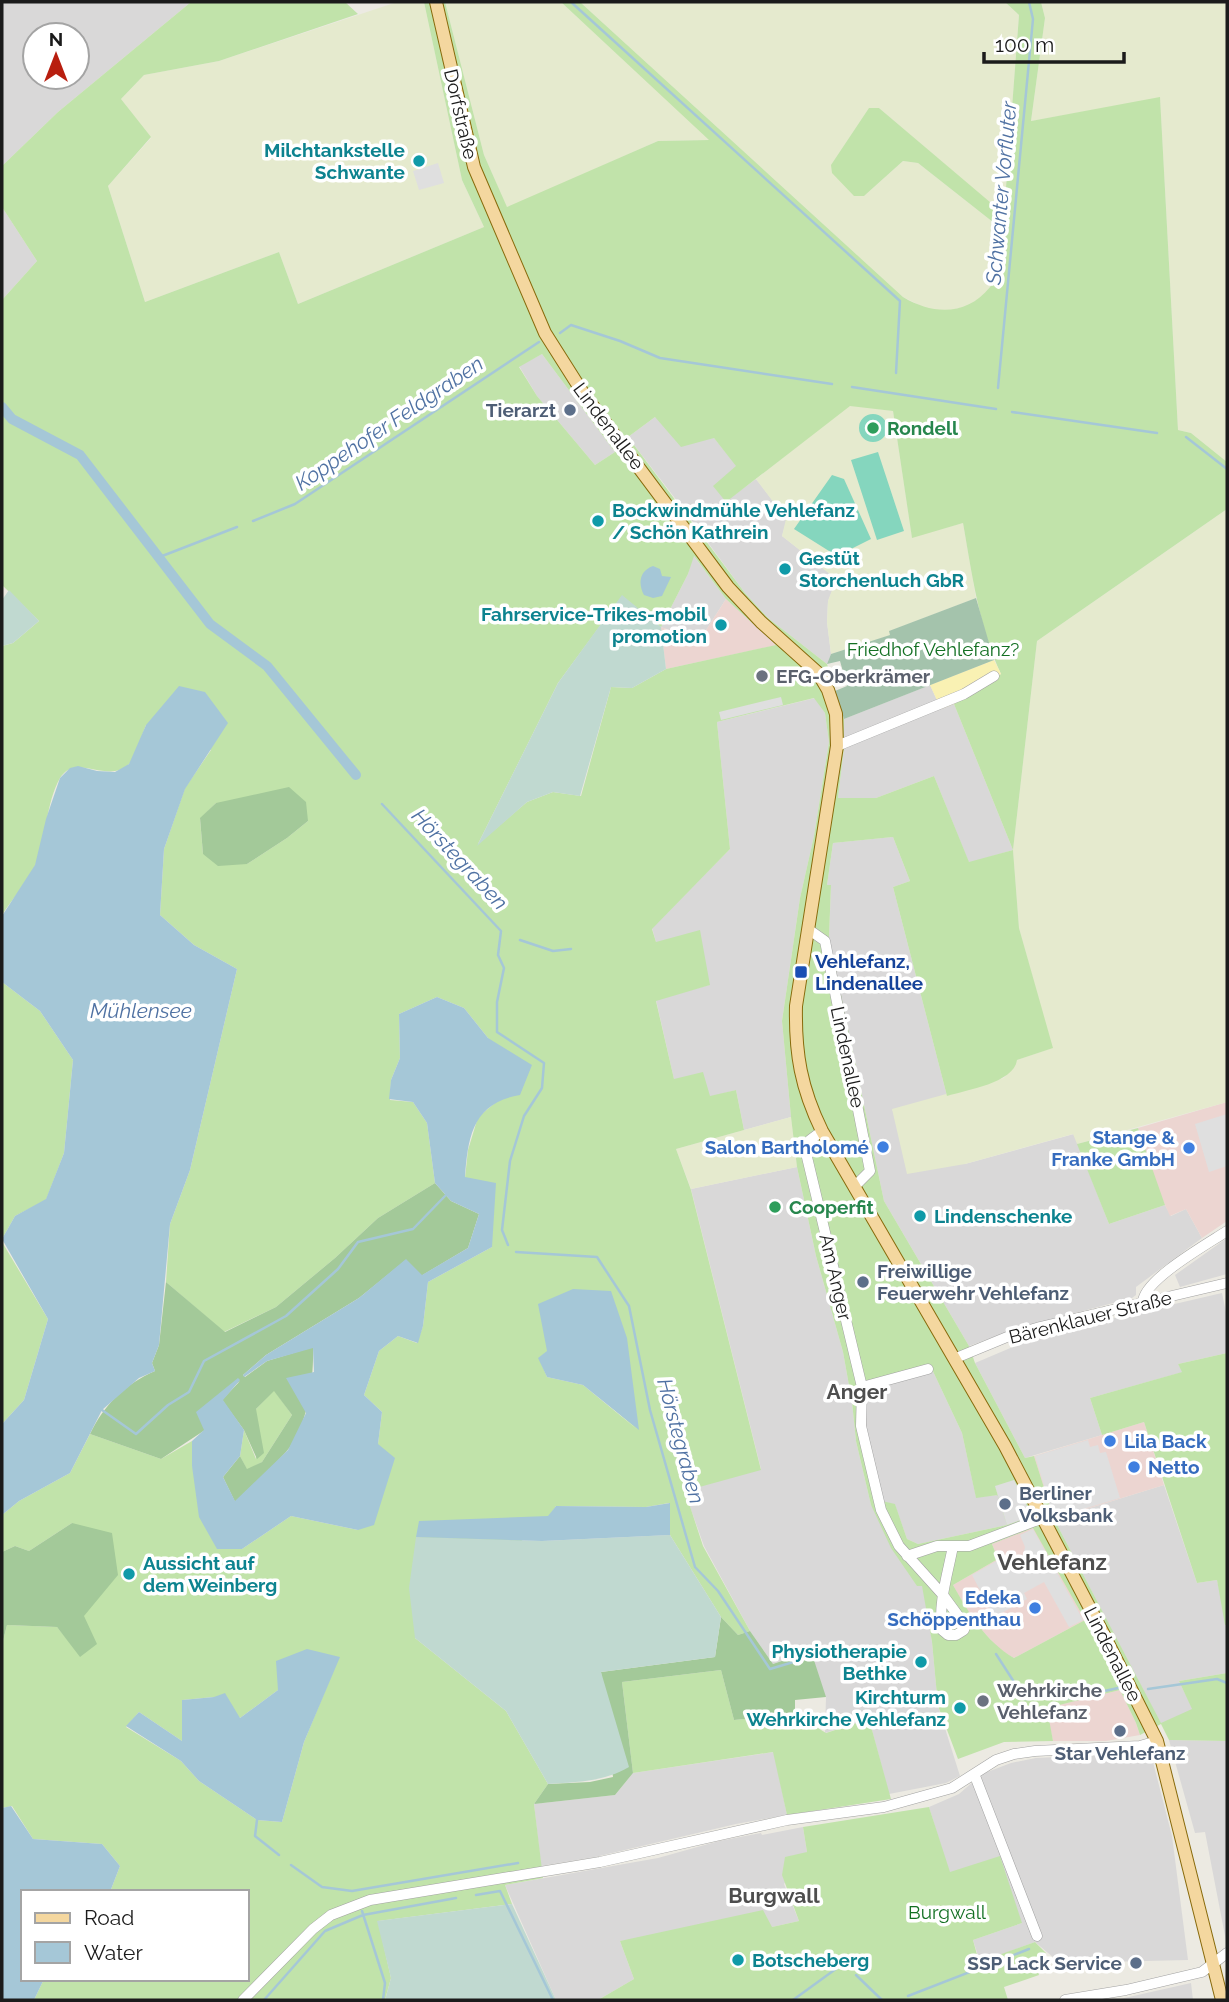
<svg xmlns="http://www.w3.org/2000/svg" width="1229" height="2002" font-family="Raleway,sans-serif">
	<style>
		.residential { fill: #d9d8d8; fill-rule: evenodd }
		.commercial { fill: #ecd5d1 }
		.farmland { fill: #e5eace }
		.grass { fill: #c1e3aa; fill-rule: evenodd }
		.forest { fill: #a3c999 }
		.wetland { fill: #c0d9d0 }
		.sand { fill: #f9f1b3 }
		.cemetery { fill: #a4c3ac }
		.pitch { fill: #85d6be }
		.parking { fill: #dfdfdf }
		.water { fill: #a5c7d7 }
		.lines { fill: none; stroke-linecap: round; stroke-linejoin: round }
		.stream { stroke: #a5c7d7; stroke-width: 2.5 }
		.canal { stroke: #a5c7d7; stroke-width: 10 }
		.minor-casing { stroke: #a2a2a2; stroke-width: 11 }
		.major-casing { stroke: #886a0b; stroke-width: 14 }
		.minor { stroke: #fff; stroke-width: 10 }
		.major { stroke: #f4d79f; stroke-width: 12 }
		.culture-dot { fill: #0f9aa8; stroke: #fff; stroke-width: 2.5 }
		.service-dot { fill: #5c6f8a; stroke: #fff; stroke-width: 2.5 }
		.leisure-dot { fill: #2e9e5b; stroke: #fff; stroke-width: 2.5 }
		.worship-dot { fill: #6b7280; stroke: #fff; stroke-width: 2.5 }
		.transit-dot { fill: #1a4fb4; stroke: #fff; stroke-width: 2.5 }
		.shop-dot { fill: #3f7fe0; stroke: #fff; stroke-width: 2.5 }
		.labels { text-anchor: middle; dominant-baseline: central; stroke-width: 7; stroke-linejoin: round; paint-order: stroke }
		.street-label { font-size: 19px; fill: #1b1b1b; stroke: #fff }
		.culture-label { font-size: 19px; font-weight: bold; fill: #0d838f; stroke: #fff; text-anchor: start }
		.service-label { font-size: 19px; font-weight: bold; fill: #4e5e75; stroke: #fff; text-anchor: end }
		.leisure-label { font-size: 19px; font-weight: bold; fill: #27864d; stroke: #fff; text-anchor: start }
		.park-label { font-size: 19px; fill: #137023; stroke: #fff }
		.worship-label { font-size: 19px; font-weight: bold; fill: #5b616d; stroke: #fff; text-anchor: start }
		.transit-label { font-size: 19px; font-weight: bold; fill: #164399; stroke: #fff; text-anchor: start }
		.shop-label { font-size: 19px; font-weight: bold; fill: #366cbe; stroke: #fff; text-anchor: end }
		.water-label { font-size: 21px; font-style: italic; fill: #5072a3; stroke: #fff }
		.neighbourhood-label { font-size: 21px; font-weight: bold; fill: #4e4e4e; stroke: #fff }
		.quarter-label { font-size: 23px; font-weight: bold; fill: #4e4e4e; stroke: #fff }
	</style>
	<rect width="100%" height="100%" fill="#eceae2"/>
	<!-- residential -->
	<path class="residential" d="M2,2H191L58,112L2,166ZM35,35H77V77H35Z
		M2,207L37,261L2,300Z
		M542,354L615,452L595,465L537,396L519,366Z
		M655,417L714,438L737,466L726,501L756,479L787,519L782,536L837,579L828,601L827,622L831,654L827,664L768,618L745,593L684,510L628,437Z
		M693,555L726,599L699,641L661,627L688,574Z
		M930,685L941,709L954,704L1013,850L969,863L934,776L876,798H838L844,748V719Z
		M815,698L825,713L829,742L814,836L800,898L782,1021L791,1117L744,1130L736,1090L710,1097L674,1079L656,1000L709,985L656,942L652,928L730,849L717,722Z
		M893,837L910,881L893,887L947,1096L892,1110L965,1164L1074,1134L1109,1224L1165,1205L1171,1216L1186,1209L1202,1238L1136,1287V1295L1132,1298L1015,1329L969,1346L884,1201L829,937L831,886L827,885L833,843Z
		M797,1167L816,1256L843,1352L852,1402L856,1441L871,1505L922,1585L924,1593L932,1642L938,1706L960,1776L946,1783L889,1794L869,1719L825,1733L826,1697L800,1654L773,1664L750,1631L704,1546L684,1490L761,1469L691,1189Z
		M1227,1238V1274L1180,1287L1175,1275Z
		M1222,1293L1227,1317V1353L1178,1364L1183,1372L1090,1398L1102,1435L1025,1458L975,1363L1041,1335Z
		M930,1365L962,1433L976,1497L998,1495L1007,1525L918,1544L907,1539L895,1505L882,1501L865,1428L866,1382Z
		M1164,1485L1197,1583L1217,1580L1227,1625V1673L1179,1681L1193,1710L1161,1724L1054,1519Z
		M1169,1740L1227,1741L1226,1941L1205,1832L1195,1833Z
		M774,1752L787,1815L736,1824L595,1857L541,1866L534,1804L615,1795L633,1773Z
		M1144,1753L1153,1762L1172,1836L1188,1960L1060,1963L1035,1942L980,1962L973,1940L1022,1923L949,1872L929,1807L959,1794L982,1774L1011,1763L1036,1758Z
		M803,1827L807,1852L784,1884L799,1921L772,1927L620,1941L634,1979L598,2000H556L505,1885L658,1858L719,1841L761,1833L762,1835Z
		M1191,1983L1193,2000H1106L1120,1999Z"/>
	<!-- commercial -->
	<path class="commercial" d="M726,599L777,645L666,669L661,627L699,641Z
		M1227,1102V1221L1202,1238L1186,1209L1170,1216L1157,1187L1138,1128Z
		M1144,1422L1164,1485L1054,1519L1034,1456Z
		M1033,1527L1085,1620L1014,1658L1000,1650L971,1618L953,1585L998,1559L992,1544Z
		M1120,1690L1136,1723L1140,1735L1106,1741H1053L1046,1708Z"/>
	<!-- farmland -->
	<path class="farmland" d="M397,2H424L462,180L484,227L298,304L279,252L145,302L108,186L151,138L121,99L144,75L219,61Z
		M445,2H561L710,140L658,141L507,208L484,155Z
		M580,2H1005L1019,15L1004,215L879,108L864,196L903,161L918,163L1003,230L999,275L983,296L968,306L948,311L927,309L903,297Z
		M1041,2H1227V462L1191,433L1178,430L1160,98L1031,121L1045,18Z
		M850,405L893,411L912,537L963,523L976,598L890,631L891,635L831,654L827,622L828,601L836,579L782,536L786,519L756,479Z
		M1227,509V1102L1077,1144L1073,1134L965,1164L907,1174L892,1109L1004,1078L1017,1060L1052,1048L1019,928L1013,850L1037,641Z
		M791,1117L797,1167L691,1189L676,1149Z"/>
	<!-- grass -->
	<path class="grass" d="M191,2H345L358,14L219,61L144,75L121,99L151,137L108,186L145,302L279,252L298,304L484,227L462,180L424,2H445L484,155L507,207L658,141L709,140L561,2H580L903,297C933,315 967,316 990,287C993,283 998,278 999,274C1004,261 1002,244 1003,230L918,163L903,161L864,196H854L832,173L831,165L869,108H879L1004,214L1019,15L1005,2H1041L1045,18L1031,121L1160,97L1178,430L1191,433L1227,462V509L1037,641L1013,850L1019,928L1053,1048L1017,1060C1014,1083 966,1090 947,1096L893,887L910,881L893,837L833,843L827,885H831L829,937L884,1201L969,1346L975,1363L1025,1458L1034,1456L1054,1519L1161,1723L1192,1709L1179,1681L1227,1673V1741L1169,1740L1161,1724L1140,1735L1136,1723L1120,1690L1047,1708L1053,1741L1004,1742L958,1759L938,1706L932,1642L922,1586H917L891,1548L871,1505L856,1441L852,1402L843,1352L816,1256L797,1167L791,1117L782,1021L800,898L814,836L829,742L825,713L814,698L717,722L730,849L652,929L656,942L700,930L710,985L656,1001L674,1079L703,1072L710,1096L736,1090L744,1130L676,1149L691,1190L761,1470L685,1491L703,1546L750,1631L738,1635L721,1617L670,1535L669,1503L646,1507L556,1506L549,1516L415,1638L506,1711L548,1784L534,1804L543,1878L505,1885L512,1904L378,1921L391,1978L385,2000H34L44,1979H247V1892H110L120,1866L102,1844L33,1839L12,1806L2,1808V1645L7,1625L57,1627L81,1656L84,1616L72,1523L29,1551L15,1546L2,1552V1515L19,1501L70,1473L90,1434L161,1459L192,1441V1466L242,1549L291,1516L358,1530L378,1444L382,1412L364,1395L379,1351L398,1336L417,1343L423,1326L428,1282L492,1247L465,1178L468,1150L478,1117L501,1098L488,1038L464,1008L437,997L399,1014L400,1058L391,1080L390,1100L413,1102L427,1123L435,1183L378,1218L335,1258L276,1307L224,1332L166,1282L170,1224L190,1170L237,969L194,945L160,915L164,849L185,788L211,750L146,725C141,736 137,756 129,764C108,785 76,752 60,778C46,802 46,841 35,866C27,883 12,899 2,915V646L13,643L39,621L2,585V300L37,261L2,207V166L58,112ZM542,354L615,452L595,465L537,396L519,367ZM850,406L893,411L912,538L963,523C972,574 979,627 1001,674L954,704L1013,850L969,862L934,776L876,798H838L844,748V719L827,664L768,618L745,593L628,437L655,417L681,447L714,438L736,466L713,486L726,502ZM694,556L726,599L776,645L666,669L632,688L611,687L581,796L553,792L527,802L478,844L558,683L622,596L661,627L688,574ZM216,803L308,821L287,838L247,864L203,854L200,819ZM547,1352L638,1430L583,1385L547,1377L539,1358ZM930,1365L962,1433L976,1498L998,1495L995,1486L1007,1525L918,1544L907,1539L895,1504L882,1501L865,1428L866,1382ZM1033,1528L1085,1620L1014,1658C985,1641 969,1613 953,1585L998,1559L992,1544ZM339,1657L304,1742L282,1822L257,1820L199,1781L181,1761L126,1727L139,1712L182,1741V1700L214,1697L240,1718L278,1690Z
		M2,982L40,1011L73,1060L64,1153L46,1200L15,1216L2,1239Z
		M1138,1128L1165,1205L1109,1224L1077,1144Z
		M2,1242L48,1319L24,1400L2,1424Z
		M1227,1353V1625H1225L1217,1580L1197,1583L1144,1422L1102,1435L1090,1398L1182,1372L1178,1364Z
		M274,1390L292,1415L262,1462L247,1470L240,1456L244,1430L256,1459V1409Z
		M721,1670L734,1720L795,1714L826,1733L869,1719L891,1799L787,1815L773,1752L633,1773L622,1682Z
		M929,1807L950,1872L1000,1856L1022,1923L973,1940L979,1962L1035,1942L1046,1953L1034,1958L1039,1975L1004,1987L1008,2000H598L634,1979L620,1941L763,1910L772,1927L799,1921L782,1875L785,1857L807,1852L803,1827Z"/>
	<!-- forest -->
	<path class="forest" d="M289,787L306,802L308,821L287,838L247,864L218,866L203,854L200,818L216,803Z
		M435,1183L451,1201L479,1214L468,1248L421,1276L406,1260L359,1298L266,1355L243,1375L245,1377L267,1361L313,1347C314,1379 308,1427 286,1452C270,1470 252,1485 235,1502L223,1477L240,1456L247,1469L262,1462L292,1415L274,1391L256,1409L264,1453L257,1459L244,1430L222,1400L240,1381L197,1412L205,1430L161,1459L90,1434C104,1405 125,1384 155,1371L152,1363L159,1345L166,1282L225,1332L276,1307L335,1258L378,1218Z
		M72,1523L112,1533L118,1575L84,1616L97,1644L80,1657L57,1627L7,1625L2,1645V1552L15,1546L29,1551Z
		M721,1617L738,1635L750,1631L773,1664L811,1651L826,1697L795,1700V1714L734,1720L721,1670L622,1682L633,1773L615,1795L534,1804L548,1784L590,1782L613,1777L601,1672L715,1657Z"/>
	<!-- wetland -->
	<path class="wetland" d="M9,590L39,621L13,643L2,646V600Z
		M622,595L661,627L666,669L632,688L611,687L580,796L553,792L527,802L477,846L558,683Z
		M670,1535L721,1617L715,1657L601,1672L629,1767C603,1782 577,1782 548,1784L506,1711L415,1638L409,1588L416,1537L542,1541Z
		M512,1904L556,2000H385L391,1978L377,1921Z"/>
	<!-- sand -->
	<path class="sand" d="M994,660L1001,674L954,704L941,709L930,685Z"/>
	<!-- cemetery -->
	<path class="cemetery" d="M976,598L994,660L844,719L835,691L847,686L840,661L827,664L831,654L890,635L889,631Z"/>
	<!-- pitch -->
	<path class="pitch" d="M859 428a14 14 0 1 1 28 0a14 14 0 1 1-28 0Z
		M878,452L904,531L877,540L851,460Z
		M832,475L844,479L871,539L837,556L794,529Z"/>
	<!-- parking -->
	<path class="parking" d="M438,163L444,183L419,190L413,171Z
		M781,697L783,705L721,720L719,712Z
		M1227,1114V1166L1209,1172L1195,1124Z
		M1088,1440L1090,1447L1098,1445L1100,1453L1106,1452L1120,1498L1054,1518L1035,1456Z
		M1014,1480L1032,1516L1007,1525L995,1486Z
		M1033,1529L1083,1620L1069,1627L1044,1582L1024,1593L1027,1599L994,1617L972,1575L1007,1555L1016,1559L1023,1556L1025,1547L1020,1535Z"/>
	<!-- water -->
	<path class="water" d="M653,566L660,569L662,576L671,577L662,596L653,598L644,595C638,584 639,571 653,566Z
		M179,686L205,692L228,723L185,789L164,849L160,915L194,945L237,969L190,1170L170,1224L159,1345L152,1363L155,1371L139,1378L102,1410L70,1473L19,1501L2,1515V1424L24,1400L48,1319L2,1239L15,1216L46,1199L64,1153L73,1060L40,1011L2,982V916L35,865L46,819L60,778L70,768L78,766L97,771L115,772L129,764L146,725Z
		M437,997L464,1008L488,1038L532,1065L520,1095C473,1103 468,1136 465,1177L496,1183L492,1247L428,1282L423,1326L418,1343L398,1336L379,1351L364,1395L382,1412L378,1444L395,1458L374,1525L358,1530L291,1516L242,1549H217L199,1517L192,1466V1441L204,1430L196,1412L238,1378L240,1380L223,1400L244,1430L240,1456L223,1477L235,1501L288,1450L306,1413L286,1378L314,1372L313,1348L267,1361L244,1377L243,1375L266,1355L359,1298L406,1259L422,1275L468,1248L479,1214L451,1201L435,1183L427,1123L413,1102L389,1099L391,1080L400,1058L399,1014Z
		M573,1289L611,1291L627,1338L639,1430L583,1385L547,1377L538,1358L547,1351L538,1304Z
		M670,1503V1535L542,1541L416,1537L419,1521L548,1516L556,1506L646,1507Z
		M307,1649L340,1657L304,1742L282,1822L257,1820L199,1781L181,1761L126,1726L139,1712L182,1741V1700L214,1697L225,1693L240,1718L278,1690L276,1661Z
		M11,1806L33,1839L102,1844L120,1866L110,1892H23V1979H44L34,2000H2V1808Z"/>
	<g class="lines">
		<!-- stream -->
		<path class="stream" d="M571,2L900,301L896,373
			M560,333L571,325L620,341L660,358L832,384
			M852,387L996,409
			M998,388L1033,19L1029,2
			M1012,412L1157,433
			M1186,437L1227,469
			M253,521L295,504L539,342
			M157,558L237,527
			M382,804L501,931L498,955L504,968L497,1002V1032L544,1063L542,1088L524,1116L510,1161L502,1230L508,1245
			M520,940L553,951L571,949
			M516,1252L597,1257L629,1306L650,1410L695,1567L718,1591L770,1669L800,1660
			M102,1410L136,1434L168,1405L189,1392L204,1361L286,1316L338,1269L358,1242L413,1229L446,1195
			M996,1654L1025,1699L1073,1698L1118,1688
			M1148,1689L1217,1679L1227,1683
			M257,1820L255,1836L279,1855
			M291,1865L322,1887L352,1891L518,1863
			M476,1895L500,1891L553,2000
			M362,1911L385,1983L383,2000
			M856,1975L882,2000
			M908,1996L1029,1949
			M264,2000L325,1931L363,1915L456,1898
			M793,2000L844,1963"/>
		<!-- canal -->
		<path class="canal" d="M2,407L12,419L80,455L210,624L267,666L356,775"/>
		<defs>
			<path id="minor" d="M837,746L964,694L994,676
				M808,929L825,941L870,1171L854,1187
				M822,1131L810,1140L806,1153L862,1387L861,1426L881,1510L899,1546L943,1595L965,1625L964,1630L956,1635H948L942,1630C938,1603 948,1573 953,1546
				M1143,1302C1143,1280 1209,1243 1227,1231
				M956,1358L1007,1337L1040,1327L1227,1283
				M862,1387L928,1369
				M907,1556L937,1546H969L1043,1518
				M975,1776L1037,1936
				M243,2000L313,1929L331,1915L370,1900L600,1862L787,1820L884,1807L952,1788L996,1760L1014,1754L1035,1751L1140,1746L1157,1741
				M1065,2000L1126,1990L1202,1972L1227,1953"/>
			<path id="major" d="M436,2L474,167L545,333L583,393L728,587L761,622L818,673L828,690L836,714L837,746L796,1006C795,1054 801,1088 822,1131L1005,1446L1104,1635L1157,1741L1222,2000"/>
		</defs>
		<!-- minor casing -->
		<use href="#minor" class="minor-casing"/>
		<!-- major casing -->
		<use href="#major" class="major-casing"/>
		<!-- minor -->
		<use href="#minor" class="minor"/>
		<!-- major -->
		<use href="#major" class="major"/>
	</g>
	<!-- markers -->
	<g class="culture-dot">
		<circle cx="419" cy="161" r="7"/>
		<circle cx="598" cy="521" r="7"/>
		<circle cx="785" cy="569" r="7"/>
		<circle cx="721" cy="625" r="7"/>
		<circle cx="920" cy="1216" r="7"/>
		<circle cx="129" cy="1574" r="7"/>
		<circle cx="921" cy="1662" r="7"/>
		<circle cx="960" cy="1708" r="7"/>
		<circle cx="738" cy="1960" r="7"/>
	</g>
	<g class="service-dot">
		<circle cx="570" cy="410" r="7"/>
		<circle cx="863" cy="1282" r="7"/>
		<circle cx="1005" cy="1504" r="7"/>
		<circle cx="1120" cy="1731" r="7"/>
		<circle cx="1136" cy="1963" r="7"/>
	</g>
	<g class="leisure-dot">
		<circle cx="873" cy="428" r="7"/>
		<circle cx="775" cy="1207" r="7"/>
	</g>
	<g class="worship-dot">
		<circle cx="762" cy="676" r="7"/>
		<circle cx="983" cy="1701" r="7"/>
	</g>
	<rect class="transit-dot" x="794" y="965" width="14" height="14" rx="3.5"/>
	<g class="shop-dot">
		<circle cx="883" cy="1147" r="7"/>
		<circle cx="1189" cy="1148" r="7"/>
		<circle cx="1110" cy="1441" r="7"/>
		<circle cx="1134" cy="1467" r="7"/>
		<circle cx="1035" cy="1608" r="7"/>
	</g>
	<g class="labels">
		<!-- street labels -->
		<g class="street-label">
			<text transform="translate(461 114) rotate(77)">Dorfstraße</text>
			<text transform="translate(609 426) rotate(53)">Lindenallee</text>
			<text transform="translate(848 1057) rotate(78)">Lindenallee</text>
			<text transform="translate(836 1277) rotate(77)">Am Anger</text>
			<text transform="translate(1090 1317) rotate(-14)">Bärenklauer Straße</text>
			<text transform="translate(1113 1654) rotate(63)">Lindenallee</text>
		</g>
		<!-- culture labels -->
		<g class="culture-label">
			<text x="405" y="150" text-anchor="end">Milchtankstelle<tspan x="405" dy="22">Schwante</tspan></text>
			<text x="612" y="510">Bockwindmühle Vehlefanz<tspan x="612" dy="22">/ Schön Kathrein</tspan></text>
			<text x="799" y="558">Gestüt<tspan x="799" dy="22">Storchenluch GbR</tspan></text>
			<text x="707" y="614" text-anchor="end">Fahrservice-Trikes-mobil<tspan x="707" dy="22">promotion</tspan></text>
			<text x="934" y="1216">Lindenschenke</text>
			<text x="143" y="1563">Aussicht auf<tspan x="143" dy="22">dem Weinberg</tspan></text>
			<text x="907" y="1651" text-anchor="end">Physiotherapie<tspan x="907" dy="22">Bethke</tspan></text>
			<text x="946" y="1697" text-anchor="end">Kirchturm<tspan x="946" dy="22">Wehrkirche Vehlefanz</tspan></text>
			<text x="752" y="1960">Botscheberg</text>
		</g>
		<!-- service labels -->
		<g class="service-label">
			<text x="556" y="410">Tierarzt</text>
			<text x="877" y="1271" text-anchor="start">Freiwillige<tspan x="877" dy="22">Feuerwehr Vehlefanz</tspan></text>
			<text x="1019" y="1493" text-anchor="start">Berliner<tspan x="1019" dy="22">Volksbank</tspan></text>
			<text x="1120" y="1753" text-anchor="middle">Star Vehlefanz</text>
			<text x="1122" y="1963">SSP Lack Service</text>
		</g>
		<!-- leisure labels -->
		<g class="leisure-label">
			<text x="887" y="428">Rondell</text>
			<text x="789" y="1207">Cooperfit</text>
		</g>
		<!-- park labels -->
		<g class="park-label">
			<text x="933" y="649">Friedhof Vehlefanz?</text>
			<text x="947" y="1912">Burgwall</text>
		</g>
		<!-- worship labels -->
		<g class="worship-label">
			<text x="776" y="676">EFG-Oberkrämer</text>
			<text x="997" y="1690">Wehrkirche<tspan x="997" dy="22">Vehlefanz</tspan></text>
		</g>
		<!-- transit labels -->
		<g class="transit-label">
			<text x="815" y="961">Vehlefanz,<tspan x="815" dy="22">Lindenallee</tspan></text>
		</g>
		<!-- shop labels -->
		<g class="shop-label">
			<text x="1175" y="1137">Stange &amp;<tspan x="1175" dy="22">Franke GmbH</tspan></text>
			<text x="869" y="1147">Salon Bartholomé</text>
			<text x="1124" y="1441" text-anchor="start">Lila Back</text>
			<text x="1148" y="1467" text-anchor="start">Netto</text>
			<text x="1021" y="1597">Edeka<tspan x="1021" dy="22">Schöppenthau</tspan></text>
		</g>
		<!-- water labels -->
		<g class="water-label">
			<text transform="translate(1001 193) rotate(-85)">Schwanter Vorfluter</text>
			<text transform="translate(389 423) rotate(-34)">Koppehofer Feldgraben</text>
			<text transform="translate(460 859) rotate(47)">Hörstegraben</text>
			<text x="141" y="1010">Mühlensee</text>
			<text transform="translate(681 1441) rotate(75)">Hörstegraben</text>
		</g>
		<!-- neighbourhood labels -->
		<g class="neighbourhood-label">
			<text x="857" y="1391">Anger</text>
			<text x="774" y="1895">Burgwall</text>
		</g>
		<!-- quarter labels -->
		<g class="quarter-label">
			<text x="1052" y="1561">Vehlefanz</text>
		</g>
	</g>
	<!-- border -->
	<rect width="1229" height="2002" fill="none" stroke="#1b1b1b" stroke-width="7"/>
	<!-- legend -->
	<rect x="21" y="1890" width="228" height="91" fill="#ffffff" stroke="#a4a4a4" stroke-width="2"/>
	<rect x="35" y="1913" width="35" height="10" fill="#f4d79f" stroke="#a4a4a4" stroke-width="2"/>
	<text x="84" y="1925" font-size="21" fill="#1b1b1b">Road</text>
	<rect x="35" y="1942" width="35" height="21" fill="#a5c7d7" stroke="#a4a4a4" stroke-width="2"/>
	<text x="84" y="1960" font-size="21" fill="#1b1b1b">Water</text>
	<!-- north arrow -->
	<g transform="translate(56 56)"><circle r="33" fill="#ffffff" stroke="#a4a4a4" stroke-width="2"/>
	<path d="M0-5L12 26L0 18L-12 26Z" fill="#b81e0f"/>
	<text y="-10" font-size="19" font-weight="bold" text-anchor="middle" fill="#1b1b1b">N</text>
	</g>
	<!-- scale -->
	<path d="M984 52v10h140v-10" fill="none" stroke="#1b1b1b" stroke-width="3.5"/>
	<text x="995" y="52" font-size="21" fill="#1b1b1b" stroke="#ffffff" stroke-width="5" paint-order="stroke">100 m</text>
</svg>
